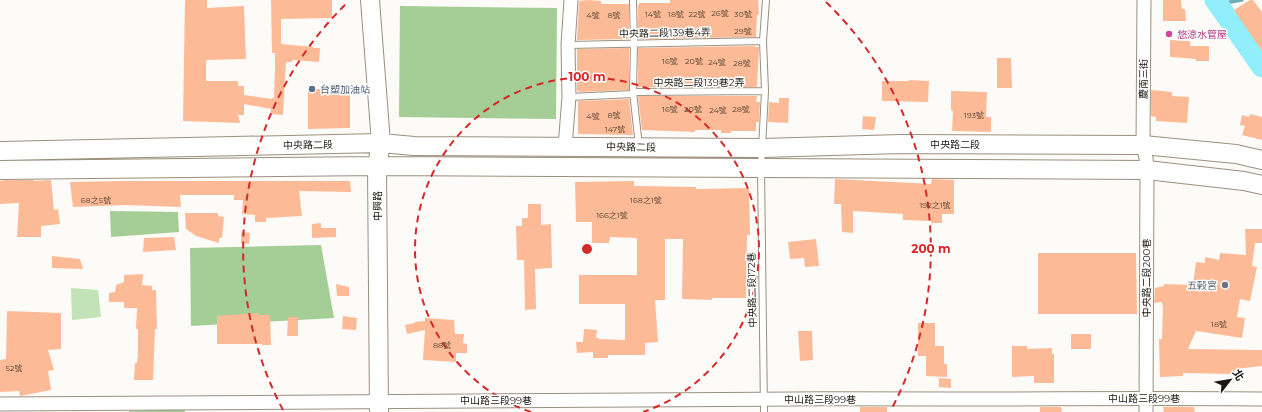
<svg xmlns="http://www.w3.org/2000/svg" width="1262" height="412" font-family="Montserrat,'Noto Sans TC',sans-serif">
	<style>
		.green { fill: #c2e3b7 }
		.forest { fill: #a4ce95 }
		.lines { fill: none; stroke-linecap: round; stroke-linejoin: round }
		.stream { stroke: #6faeb5; stroke-width: 3.5 }
		.river { stroke: #92eefb; stroke-width: 21 }
		.building { fill: #fcbb96 }
		.lane-casing { stroke: #9b8f7e; stroke-width: 8 }
		.street-casing { stroke: #9b8f7e; stroke-width: 15 }
		.secondary-casing { stroke: #9b8f7e; stroke-width: 20 }
		.lane { stroke: #fff; stroke-width: 6 }
		.street { stroke: #fff; stroke-width: 13 }
		.secondary { stroke: #fff; stroke-width: 18 }
		.ring { fill: none; stroke: #d62828; stroke-width: 2; stroke-dasharray: 7 5 }
		.hotel-dot { fill: #d1479c; stroke: #fff; stroke-width: 1.5 }
		.service-dot { fill: #5c6f8a; stroke: #fff; stroke-width: 1.5 }
		.worship-dot { fill: #6b7280; stroke: #fff; stroke-width: 1.5 }
		.labels { text-anchor: middle; dominant-baseline: central; stroke-width: 3; stroke-linejoin: round; paint-order: stroke }
		.number-label { font-size: 8px; fill: #544032 }
		.street-label { font-size: 10px; fill: #1c1711; stroke: #fff }
		.hotel-label { font-size: 10px; fill: #b23c85; stroke: #fff; text-anchor: start }
		.service-label { font-size: 10px; fill: #4e5e75; stroke: #fff; text-anchor: start }
		.worship-label { font-size: 10px; fill: #5b616d; stroke: #fff; text-anchor: end }
		.centre { fill: #d62828; stroke: #fff; stroke-width: 2 }
		.ring-label { font-size: 12px; text-anchor: middle; font-weight: bold; fill: #d62828; stroke: #fff; stroke-width: 3; stroke-linejoin: round; paint-order: stroke }
	</style>
	<rect width="100%" height="100%" fill="#fdfbf7"/>
	<!-- green -->
	<path class="green" d="M71,288L98,290L101,317L72,320Z"/>
	<!-- forest -->
	<path class="forest" d="M400,6L557,8L556,119L399,117Z
		M110,211L178,212L179,232L111,237Z
		M321,245L334,318L191,326L190,248Z
		M185,409V412H129V411Z"/>
	<g class="lines">
		<!-- stream -->
		<path class="stream" d="M1218,4L1242,0"/>
		<!-- river -->
		<path class="river" d="M1215,0L1262,67"/>
	</g>
	<!-- building -->
	<path class="building" d="M185,0H207V8L244,6L246,59L206,60V81H238V86H244V95L272,99V98H274L275,67V53H272L271,0H332V18L281,19V44L314,47L313,48H320L319,62L293,60L292,62H286L283,115L271,114V109L244,104V115H238L240,123L183,121Z
		M588,0L601,1V4H629V39L577,40L579,1Z
		M670,0H758L759,14L757,15L756,37L638,39V5H639V3H670Z
		M1163,0H1181L1182,9H1185L1186,21H1163Z
		M1250,0H1253L1262,12V51L1234,10Z
		M1170,40L1190,41V46H1209V61H1196V59L1170,57Z
		M755,46V47H759V48L757,87H638V48Z
		M629,48V90L579,92V91H577V49Z
		M997,58H1011L1012,88H997Z
		M909,80L929,81L928,102L882,101V81H909Z
		M308,89H350V128L308,129Z
		M1151,90L1172,92V96L1189,97L1187,123L1156,121V117L1151,116Z
		M951,91L987,92L986,117H991V132L952,131L953,111L951,110Z
		M638,96H757L756,102H760L759,122H756V131H731V133H721V130H695V132L642,130Z
		M779,98H789L788,123L768,122L769,102L779,103Z
		M629,99L633,135L578,134V101Z
		M1250,114L1262,117V140L1242,135L1245,126L1240,125L1242,115L1249,117Z
		M863,116L876,117L874,130L862,129Z
		M835,179L931,184L932,179L954,180V214H942V223H931V221L903,220V214L853,211V233L842,232L841,204H834Z
		M5,180H34V181L51,180L54,210L58,209L60,224L41,226V237H17L19,203L0,204V181Z
		M126,181H350L351,192L299,191L302,216L266,218V222H255V215L242,214L243,200H234V195H180L181,207L126,205L73,207L70,182Z
		M634,181V186L696,187V189L749,188L750,235H747L746,298H712V300L682,299L683,239H665V300H655L658,342L645,343V355H608V358H593V352L577,353L576,342H583L584,329L597,330L596,338H599V339L625,340V304H579V275H637V239L636,238L610,237L609,243H592V222H576L575,182Z
		M528,204H541V225L551,224L552,268L535,269L536,309L525,310L524,260H517L516,226H522V218H528Z
		M185,213H218V216L224,217L222,238H219V243L196,236L186,229Z
		M321,223V228H336V237L312,238V224Z
		M1245,229H1262V243H1255L1252,266L1257,267L1250,301L1240,299L1237,317L1245,318L1242,338L1196,331L1188,349L1262,350V366L1235,369V374L1183,373V376L1160,377L1159,339H1162L1163,305H1162V302L1154,303L1155,288L1164,286V284L1193,285L1196,262L1205,263V257L1219,260L1220,253L1246,255Z
		M241,232L250,233L249,244L241,243Z
		M174,237L176,250L143,252L144,238Z
		M816,239L819,266L805,267L804,258L790,259L788,242Z
		M1038,253H1136L1137,314H1038Z
		M52,256L80,259L83,269L52,268Z
		M143,274L142,285L152,286V290H156L157,329H155L153,380H134L135,363H137L138,355V329H136L137,308H124V302H109V293L115,292L116,285L124,282V275Z
		M336,284L349,287V296H337Z
		M7,311L61,313V349L48,350L54,370L48,371L51,390L20,396L19,391L0,392V360L6,359Z
		M259,313V315H270L271,345H262V344H217V316Z
		M343,316L357,318L356,330L342,329Z
		M288,317H298V336H287Z
		M425,318L454,320L455,334H464L463,343L467,344V353H456V362L423,360L425,330L407,334L405,325L415,323V322L425,321Z
		M918,323H935V346H944V364H947V377L926,376V356H918Z
		M798,331H812L813,360L800,361Z
		M1071,334H1091V349H1071Z
		M1012,346H1027V349L1052,348V354H1054V383H1034V376L1012,377Z
		M939,378L951,379V388L939,387Z
		M860,407H887V412H860Z
		M1040,407H1061L1062,412H1040Z
		M1163,407H1194L1195,412H1164Z"/>
	<g class="lines">
		<defs>
			<path id="lane" d="M633,0L634,44L633,92L639,146
				M568,45L763,41
				M633,92L765,91
				M569,97L634,94
				M764,412L761,168L765,91L763,41L766,0"/>
			<path id="street" d="M1144,0L1143,145L1146,158L1147,170L1146,412
				M565,147L569,97L568,45L571,0
				M0,404C317,401 634,398 951,399C1055,399 1158,398 1262,399"/>
			<path id="secondary" d="M370,0L381,143L377,166L379,412
				M0,151L381,143L414,146L761,148L901,144L1143,145L1236,154L1262,160
				M0,170L377,166L1147,170L1244,181L1262,185"/>
		</defs>
		<!-- lane casing -->
		<use href="#lane" class="lane-casing"/>
		<!-- street casing -->
		<use href="#street" class="street-casing"/>
		<!-- secondary casing -->
		<use href="#secondary" class="secondary-casing"/>
		<!-- lane -->
		<use href="#lane" class="lane"/>
		<!-- street -->
		<use href="#street" class="street"/>
		<!-- secondary -->
		<use href="#secondary" class="secondary"/>
	</g>
	<!-- distance rings -->
	<g class="ring">
		<path d="M531 412A172 172 0 1 1 643 412"/>
		<path d="M283 410A344 344 0 0 1 348 2M826 2A344 344 0 0 1 891 410"/>
	</g>
	<!-- markers -->
	<circle class="hotel-dot" cx="1169" cy="34" r="4"/>
	<circle class="service-dot" cx="312" cy="89" r="4"/>
	<circle class="worship-dot" cx="1225" cy="285" r="4"/>
	<g class="labels">
		<!-- number labels -->
		<g class="number-label">
			<text x="720" y="13">26號</text>
			<text x="653" y="14">14號</text>
			<text x="676" y="14">18號</text>
			<text x="697" y="14">22號</text>
			<text x="743" y="14">30號</text>
			<text x="593" y="15">4號</text>
			<text x="614" y="15">8號</text>
			<text x="743" y="31">29號</text>
			<text x="670" y="61">16號</text>
			<text x="694" y="61">20號</text>
			<text x="717" y="62">24號</text>
			<text x="742" y="63">28號</text>
			<text x="670" y="109">16號</text>
			<text x="693" y="109">20號</text>
			<text x="741" y="109">28號</text>
			<text x="718" y="110">24號</text>
			<text x="614" y="115">8號</text>
			<text x="974" y="115">193號</text>
			<text x="593" y="116">4號</text>
			<text x="615" y="129">147號</text>
			<text x="96" y="200">68之5號</text>
			<text x="646" y="200">168之1號</text>
			<text x="935" y="205">192之1號</text>
			<text x="612" y="215">166之1號</text>
			<text x="1219" y="324">18號</text>
			<text x="442" y="345">88號</text>
			<text x="14" y="368">52號</text>
		</g>
		<!-- street labels -->
		<g class="street-label">
			<text transform="translate(665 33) rotate(-1)">中央路二段139巷4弄</text>
			<text transform="translate(1143 79) rotate(-90)">慶南三街</text>
			<text x="699" y="82">中央路二段139巷2弄</text>
			<text x="955" y="144">中央路二段</text>
			<text transform="translate(308 145) rotate(-1)">中央路二段</text>
			<text transform="translate(631 147) rotate(1)">中央路二段</text>
			<text transform="translate(377 206) rotate(-90)">中興路</text>
			<text transform="translate(1146 278) rotate(-90)">中央路二段200巷</text>
			<text transform="translate(752 290) rotate(-91)">中央路二段172巷</text>
			<text x="1144" y="398">中山路三段99巷</text>
			<text x="820" y="399">中山路三段99巷</text>
			<text x="496" y="400">中山路三段99巷</text>
		</g>
		<!-- hotel labels -->
		<g class="hotel-label">
			<text x="1177" y="34">悠涼水管屋</text>
		</g>
		<!-- service labels -->
		<g class="service-label">
			<text x="320" y="89">台塑加油站</text>
		</g>
		<!-- worship labels -->
		<g class="worship-label">
			<text x="1217" y="285">五榖宮</text>
		</g>
	</g>
	<circle cx="587" cy="249" r="6" class="centre"/>
	<g class="ring-label">
		<text x="587" y="81">100 m</text>
		<text x="931" y="253">200 m</text>
	</g>
	<!-- north arrow -->
	<g transform="translate(1230 380) rotate(59)" stroke="#ffffff" stroke-width="3" paint-order="stroke">
	<path d="M0-3L7 15L0 10L-7 15Z" fill="#1c1711"/>
	<text y="-6" font-size="11" font-weight="bold" text-anchor="middle" fill="#1c1711">北</text>
	</g>
</svg>
